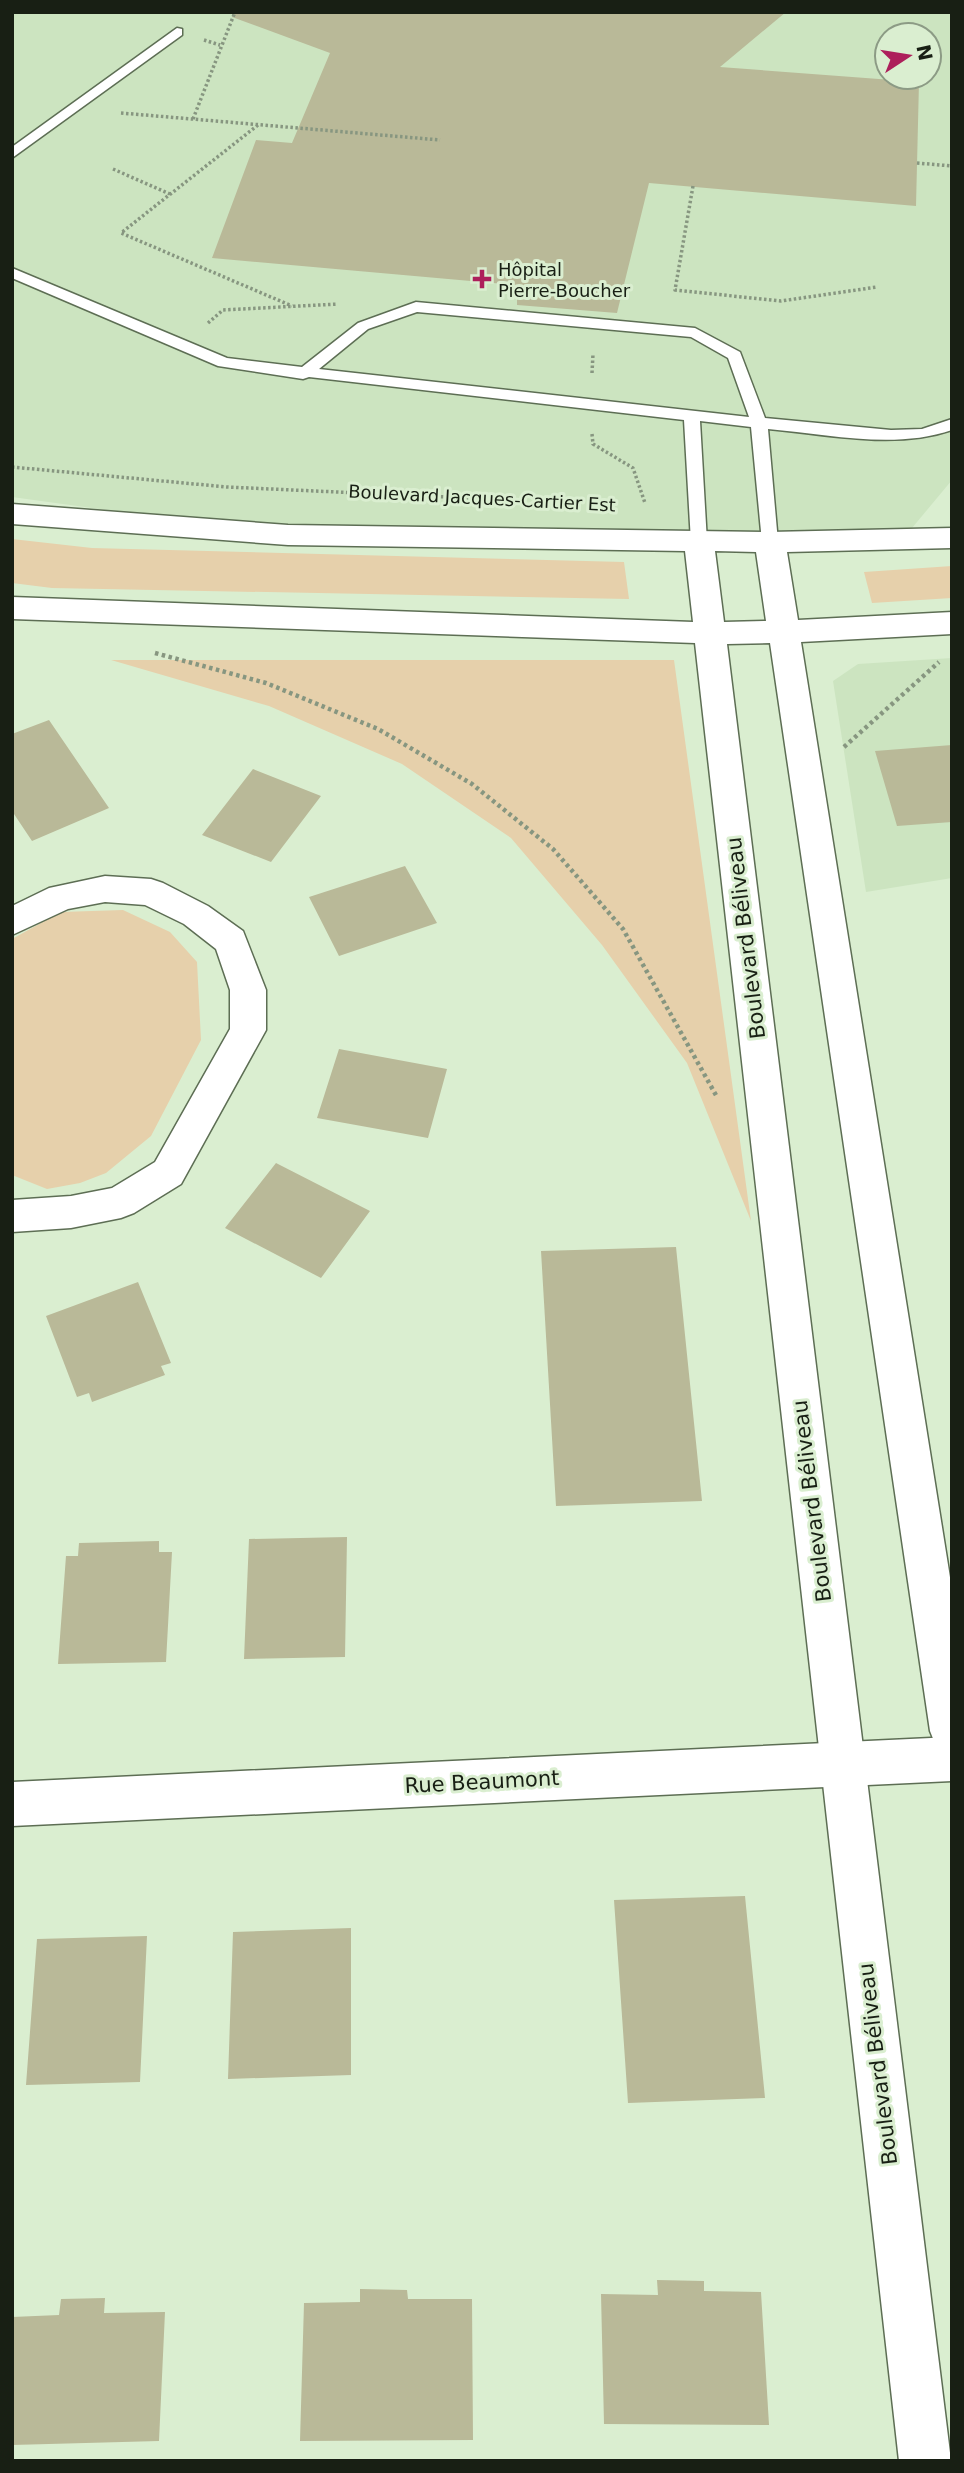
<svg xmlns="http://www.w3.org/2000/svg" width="964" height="2473" font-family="'DejaVu Sans',sans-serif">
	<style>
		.built { fill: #cce4c0; fill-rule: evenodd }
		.green { fill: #e6d0ab }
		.building { fill: #b9b998 }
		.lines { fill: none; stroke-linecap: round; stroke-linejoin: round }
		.lane-casing { stroke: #5d6e54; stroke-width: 3 }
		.street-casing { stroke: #5d6e54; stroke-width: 3 }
		.secondary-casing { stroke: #5d6e54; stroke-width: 3 }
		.path-far1 { stroke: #879680; stroke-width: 3.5; stroke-dasharray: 2.5 2.5; stroke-linecap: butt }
		.path { stroke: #879680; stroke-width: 4.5; stroke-dasharray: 3.5 3.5; stroke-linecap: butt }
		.lane { fill: #fff; fill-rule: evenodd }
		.street { fill: #fff; fill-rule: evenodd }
		.secondary { fill: #fff; fill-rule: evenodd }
		.poi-dot { fill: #ad1f5b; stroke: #daeed0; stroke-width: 2.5 }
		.labels { text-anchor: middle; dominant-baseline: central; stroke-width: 6; stroke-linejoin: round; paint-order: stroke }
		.far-poi-label { font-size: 18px; fill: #181f14; stroke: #daeed0; text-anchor: start }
		.far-street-label { font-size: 18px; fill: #181f14; stroke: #daeed0 }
		.street-label { font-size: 21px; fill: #181f14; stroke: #daeed0 }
	</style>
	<rect width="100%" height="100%" fill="#daeed0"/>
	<!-- built -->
	<path class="built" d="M12,12H952V480L902,540L288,535L12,497ZM887,35H929V77H887Z
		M952,658V878L866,892L833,681L858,664Z"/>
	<!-- green -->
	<path class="green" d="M12,539L92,548L624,562L629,599L52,588L12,583Z
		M952,566V598L872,603L864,572Z
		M111,660H674L751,1221L687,1063L602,945L511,838L402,764L269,706Z
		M123,910L170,932L197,962L201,1040L151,1136L106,1173L80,1183L47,1189L12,1175V939L61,912Z"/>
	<!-- building -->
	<path class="building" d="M232,12H786L720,67L919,82L916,206L649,183L617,313L517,305V285L212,258L256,140L292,143L330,53L232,17Z
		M49,720L109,808L32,841L12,811V734Z
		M952,745V822L897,826L875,751Z
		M253,769L321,796L271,862L202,835Z
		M405,866L437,923L339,956L309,897Z
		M339,1049L447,1069L428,1138L317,1118Z
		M276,1163L370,1211L321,1278L225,1228Z
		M676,1247L702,1501L556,1506L541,1251Z
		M138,1282L171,1363L161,1366L165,1375L92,1402L89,1393L77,1397L46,1316Z
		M347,1537L345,1657L244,1659L249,1539Z
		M159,1541V1552H172L166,1662L58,1664L66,1556H78L79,1543Z
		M745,1896L765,2098L628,2103L614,1900Z
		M351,1928V2075L228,2079L233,1932Z
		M147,1936L140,2082L26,2085L37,1939Z
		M657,2280L704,2281V2291L761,2292L769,2425L604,2424L601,2294L658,2295Z
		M360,2289L407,2290L408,2299H472L473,2440L300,2441L304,2303L360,2302Z
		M105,2298L104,2313L165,2312L159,2441L12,2445V2317L59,2315L61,2299Z"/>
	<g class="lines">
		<defs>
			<path id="lane" d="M177,28L182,29V35L12,158V147Z
				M12,268L227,358L302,367L358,323L416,302L695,328L740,352L765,418L891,430L922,429L952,419V430C894,450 827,434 768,429L778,542L770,548L762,542L751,427L700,421L707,542L699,548L691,542L684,420L309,377L303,379L218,366L12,278ZM417,312L691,337L728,358L749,417L319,369L368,329Z"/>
			<path id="street" d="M105,876L151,879L163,883L208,906L243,931L266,990V1030L181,1184L134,1213L121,1218L71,1228L12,1232V1200L71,1196L112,1188L155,1162L230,1029V990L216,949L184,924L145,905L105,902L68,909L12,935V906L49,888Z
				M952,1737V1781L12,1826V1782Z"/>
			<path id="secondary" d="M12,504L288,525L770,532L952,528V548L787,552L798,620L952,612V634L801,642L952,1590V1752L936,1746L930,1731L770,643L727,644L951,2461H899L695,643L12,619V597L693,622L685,551L288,545L12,524ZM715,551L756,552L766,621L724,622Z"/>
		</defs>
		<!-- lane casing -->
		<use href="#lane" class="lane-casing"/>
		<!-- street casing -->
		<use href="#street" class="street-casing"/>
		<!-- secondary casing -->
		<use href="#secondary" class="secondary-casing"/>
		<!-- path-far1 -->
		<path class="path-far1" d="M204,40L220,45
			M121,113L440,140
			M193,119L235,12
			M258,125L121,233L292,306
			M917,163L952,166
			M113,169L170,194
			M693,186L675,290L781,301L877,287
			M208,323L223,310L338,304
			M592,373L593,354
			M592,434L593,444L633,468L645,503
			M12,467L227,487L469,498"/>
		<!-- path -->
		<path class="path" d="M155,653L266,683L378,729L472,784L553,849L623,929L717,1097
			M844,747L939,662"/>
		<!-- lane -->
		<use href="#lane" class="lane"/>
		<!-- street -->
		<use href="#street" class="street"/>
		<!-- secondary -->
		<use href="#secondary" class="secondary"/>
	</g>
	<!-- markers -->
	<path class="poi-dot" d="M478.5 268.5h7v7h7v7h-7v7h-7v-7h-7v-7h7z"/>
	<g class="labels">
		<!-- far-poi labels -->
		<g class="far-poi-label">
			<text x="498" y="269">Hôpital<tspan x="498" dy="21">Pierre-Boucher</tspan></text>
		</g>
		<!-- far-street labels -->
		<g class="far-street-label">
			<text transform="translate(482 498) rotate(3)">Boulevard Jacques-Cartier Est</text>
		</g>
		<!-- street labels -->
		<g class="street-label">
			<text transform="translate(746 938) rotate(-97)">Boulevard Béliveau</text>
			<text transform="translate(812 1501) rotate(-97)">Boulevard Béliveau</text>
			<text transform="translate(482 1782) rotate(-3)">Rue Beaumont</text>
			<text transform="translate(878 2064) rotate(-97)">Boulevard Béliveau</text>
		</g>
	</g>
	<!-- border -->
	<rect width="964" height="2473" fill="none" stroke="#181f14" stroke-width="28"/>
	<!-- north arrow -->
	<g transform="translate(908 56) rotate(78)"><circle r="33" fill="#daeed0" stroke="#8c9b85" stroke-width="2"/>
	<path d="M0-5L12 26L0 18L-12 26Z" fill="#ad1f5b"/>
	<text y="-10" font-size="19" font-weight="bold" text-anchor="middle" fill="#181f14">N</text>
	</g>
</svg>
